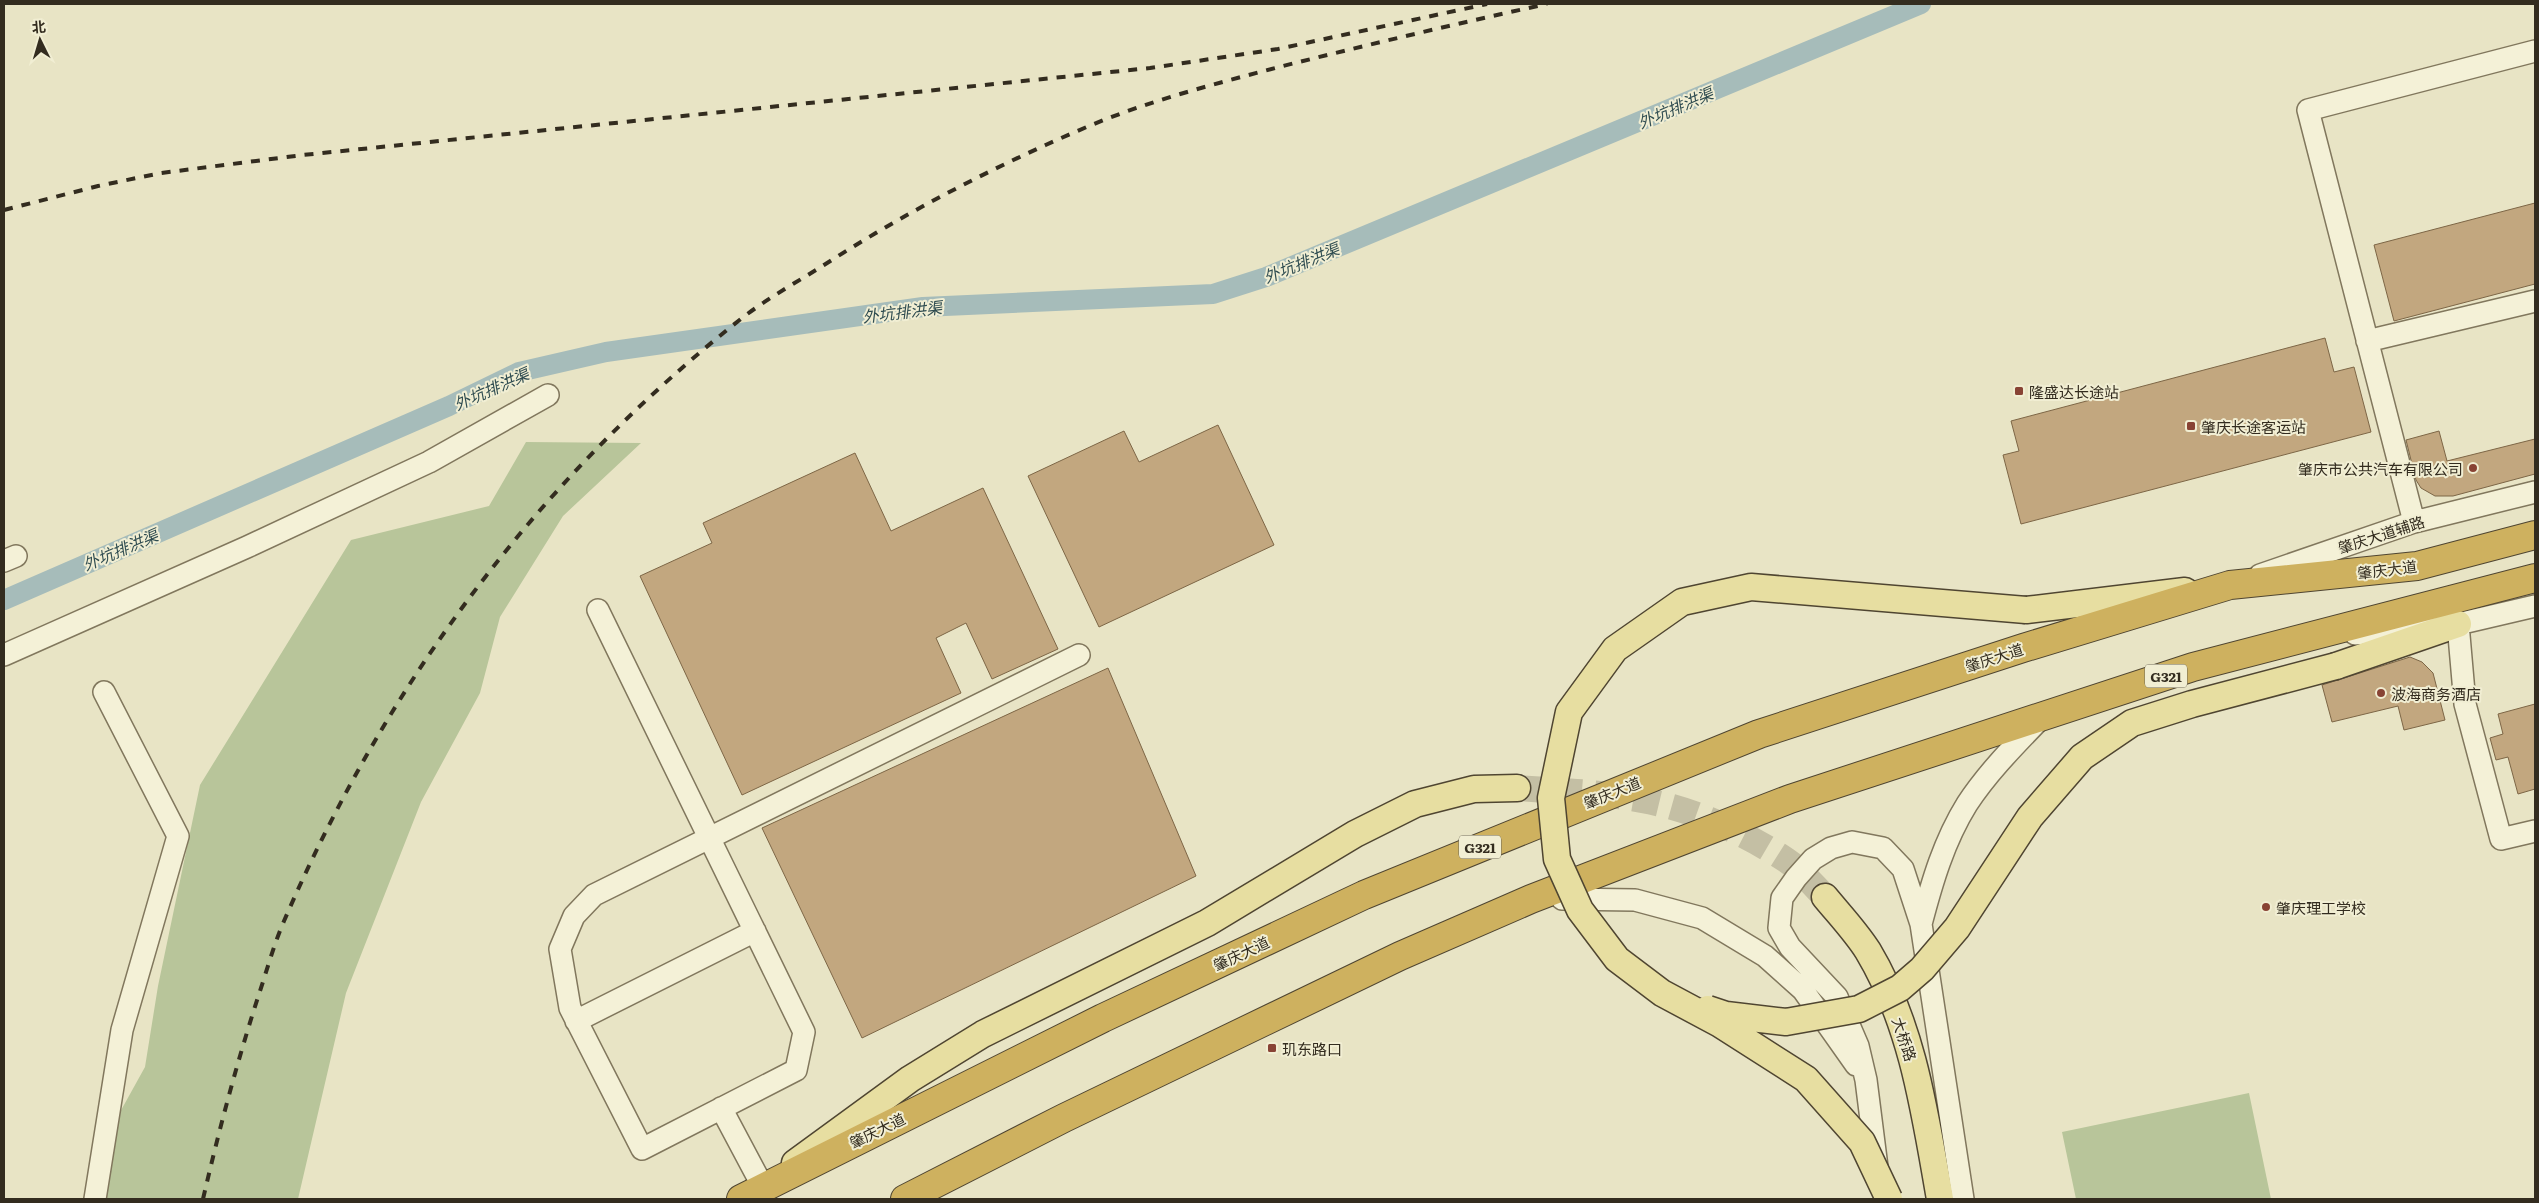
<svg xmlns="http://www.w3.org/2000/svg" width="2539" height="1203" font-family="Literata,'Noto Sans SC',serif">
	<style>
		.green { fill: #b8c59a }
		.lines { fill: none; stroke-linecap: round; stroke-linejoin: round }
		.canal { stroke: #a6bcba; stroke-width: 20 }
		.building { fill: #c2a77f; stroke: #7d6646 }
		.major-tunnel { stroke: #c4bfa4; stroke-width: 26; stroke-dasharray: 26 13; stroke-linecap: butt }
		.minor-casing { stroke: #81775d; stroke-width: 24 }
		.major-casing { stroke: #4f4531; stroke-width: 29 }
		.highway-casing { stroke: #4f4531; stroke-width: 30 }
		.minor { stroke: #f4f1d7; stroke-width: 21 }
		.major { stroke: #e7dea1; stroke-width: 26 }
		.highway { stroke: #ceb15f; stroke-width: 28 }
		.rail { stroke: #332c1f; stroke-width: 4; stroke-dasharray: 9 9; stroke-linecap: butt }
		.major-bridge-casing { stroke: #4f4531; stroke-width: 29; stroke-linecap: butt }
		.major-bridge { stroke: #e7dea1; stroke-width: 26 }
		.poi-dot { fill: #884334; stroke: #f1eed3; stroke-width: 2 }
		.labels { text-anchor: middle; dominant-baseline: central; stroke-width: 4; stroke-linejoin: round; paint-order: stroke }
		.shield { fill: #f1eed3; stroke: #6c6655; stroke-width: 1 }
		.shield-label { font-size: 14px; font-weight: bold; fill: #332c1f }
		.poi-label { font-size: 15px; fill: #332c1f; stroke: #f1eed3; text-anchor: start }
		.street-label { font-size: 15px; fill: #332c1f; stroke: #f1eed3 }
		.water-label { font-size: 16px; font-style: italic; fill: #304d51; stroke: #f1eed3 }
	</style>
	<rect width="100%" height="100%" fill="#e8e4c5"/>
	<!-- green -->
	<path class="green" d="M526,442L641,443L563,516L500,617L480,693L421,802L346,993L298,1199H96L104,1141L145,1067L158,986L200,785L351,540L489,506Z
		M2249,1093L2271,1199H2076L2062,1132Z"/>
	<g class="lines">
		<!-- canal -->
		<path class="canal" d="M4,600L449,406L519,372L606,352L923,307L1213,294L1266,277L1921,4"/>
	</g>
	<!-- building -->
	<path class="building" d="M2535,203V284L2394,321L2374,245Z
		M2325,338L2334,372L2354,367L2371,432L2021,524L2003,455L2019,451L2011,421Z
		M1218,425L1274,545L1099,627L1028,476L1124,431L1139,462Z
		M2439,431L2447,461L2535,439V474L2453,496H2435L2421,488L2416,480L2406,440Z
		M855,453L891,531L983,488L1058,649L992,679L966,623L936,638L961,693L742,795L640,576L712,543L703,523Z
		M2410,657L2422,662L2433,673L2445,720L2404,730L2398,706L2332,722L2322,685Z
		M1108,668L1196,876L862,1038L762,828Z
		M2535,704V789L2518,794L2508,757L2496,760L2490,738L2503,734L2498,714Z"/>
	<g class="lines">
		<!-- major-tunnel -->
		<path class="major-tunnel" d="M1517,788C1559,791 1601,792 1642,800C1692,809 1744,832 1786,860C1800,869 1813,885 1825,897"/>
		<defs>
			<path id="minor" d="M2367,341L2535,301
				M2414,522L2308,110L2535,51
				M4,561L16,556
				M2260,575L2414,522L2535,492
				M598,610L804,1032L796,1070L642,1149L570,1008L560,949L574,916L594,895L1079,655
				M2458,624L2465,704L2501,839L2535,831
				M2355,634L2458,624L2535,606
				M4,655L247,547L429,462L548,395
				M1562,899L1635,900L1702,918L1765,956L1803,990L1856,1065
				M1921,924C1932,882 1944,841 1967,804C1988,772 2016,744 2042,717
				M576,1021L755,931
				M721,1108L763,1187
				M1877,1167L1866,1080L1858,1046L1837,997L1790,947L1779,928L1782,898L1796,878L1813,859L1831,848L1852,842L1883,848L1903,869L1921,924L1963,1199
				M95,1199L122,1030L178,836L104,692"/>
			<path id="major" d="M2026,610L2185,591
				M2336,666L2458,624
				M1825,897C1839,914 1856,932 1868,951C1913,1026 1925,1114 1940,1199
				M795,1163L910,1079L983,1034L1207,923L1355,834L1415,804L1474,789L1517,788"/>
			<path id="highway" d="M741,1199L1103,1018L1364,895L1759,734L2023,648L2230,585L2417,566L2535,535
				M905,1199L1064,1118L1400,956L1531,899L1790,799L2193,667L2535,578"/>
		</defs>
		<!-- minor casing -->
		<use href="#minor" class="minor-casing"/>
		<!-- major casing -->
		<use href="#major" class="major-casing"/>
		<!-- highway casing -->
		<use href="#highway" class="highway-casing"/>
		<!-- minor -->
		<use href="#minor" class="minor"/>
		<!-- major -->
		<use href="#major" class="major"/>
		<!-- highway -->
		<use href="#highway" class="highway"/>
		<!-- rail -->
		<path class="rail" d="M4,210L98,186L161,173L303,155L1150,68L1278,49L1487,4
			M203,1199C219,1130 237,1062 259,994C267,970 274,944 284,921C388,681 537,480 742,318C768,298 797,282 824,265C908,211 997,165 1089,126C1151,100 1218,83 1283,66C1371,44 1459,23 1547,4"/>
		<defs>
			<path id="major-bridge" d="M1708,1009L1726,1015L1786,1022L1859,1009L1900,988L1922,969L1957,928L2030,817L2082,757L2132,723L2192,704L2336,666
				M1889,1199L1862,1142L1806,1079L1720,1024L1662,993L1617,959L1580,910L1557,859L1551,798L1569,712L1615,649L1682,602L1751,587L2026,610"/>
		</defs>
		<!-- major-bridge casing -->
		<use href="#major-bridge" class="major-bridge-casing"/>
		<!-- major-bridge -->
		<use href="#major-bridge" class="major-bridge"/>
	</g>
	<!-- markers -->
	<g class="poi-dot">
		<rect x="2014" y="386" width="10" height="10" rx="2.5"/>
		<rect x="2186" y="421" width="10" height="10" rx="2.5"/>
		<circle cx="2473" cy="468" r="5"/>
		<circle cx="2381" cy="693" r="5"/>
		<circle cx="2266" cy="907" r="5"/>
		<rect x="1267" y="1043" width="10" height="10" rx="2.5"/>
	</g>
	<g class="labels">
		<!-- shield labels -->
		<g class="shield">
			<rect x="2145" y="664.5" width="42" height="23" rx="4"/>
			<rect x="1459" y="835.5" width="42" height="23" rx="4"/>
		</g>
		<g class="shield-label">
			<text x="2166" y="676">G321</text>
			<text x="1480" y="847">G321</text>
		</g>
		<!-- poi labels -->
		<g class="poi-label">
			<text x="2029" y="391">隆盛达长途站</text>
			<text x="2201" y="426">肇庆长途客运站</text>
			<text x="2463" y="468" text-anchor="end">肇庆市公共汽车有限公司</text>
			<text x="2391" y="693">波海商务酒店</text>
			<text x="2276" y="907">肇庆理工学校</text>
			<text x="1282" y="1048">玑东路口</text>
		</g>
		<!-- street labels -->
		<g class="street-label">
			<text transform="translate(2381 534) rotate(-18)">肇庆大道辅路</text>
			<text transform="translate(2387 569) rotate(-7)">肇庆大道</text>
			<text transform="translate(1994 657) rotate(-18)">肇庆大道</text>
			<text transform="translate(1612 792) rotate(-22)">肇庆大道</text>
			<text transform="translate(1241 953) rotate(-25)">肇庆大道</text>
			<text transform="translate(1905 1039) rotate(72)">大桥路</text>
			<text transform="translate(877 1130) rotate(-26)">肇庆大道</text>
		</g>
		<!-- water labels -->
		<g class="water-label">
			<text transform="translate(1675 107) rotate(-23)">外坑排洪渠</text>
			<text transform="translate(1301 262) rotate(-22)">外坑排洪渠</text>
			<text transform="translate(902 311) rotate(-7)">外坑排洪渠</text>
			<text transform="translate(491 388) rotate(-24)">外坑排洪渠</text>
			<text transform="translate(120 549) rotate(-23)">外坑排洪渠</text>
		</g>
	</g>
	<!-- border -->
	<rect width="2539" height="1203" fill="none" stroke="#332c1f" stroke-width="10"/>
	<!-- north arrow -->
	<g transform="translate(40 40) rotate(355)" stroke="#f1eed3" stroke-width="4" paint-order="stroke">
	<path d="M0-4L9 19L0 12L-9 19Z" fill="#332c1f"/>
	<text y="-8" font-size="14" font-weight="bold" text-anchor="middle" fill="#332c1f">北</text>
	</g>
</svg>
